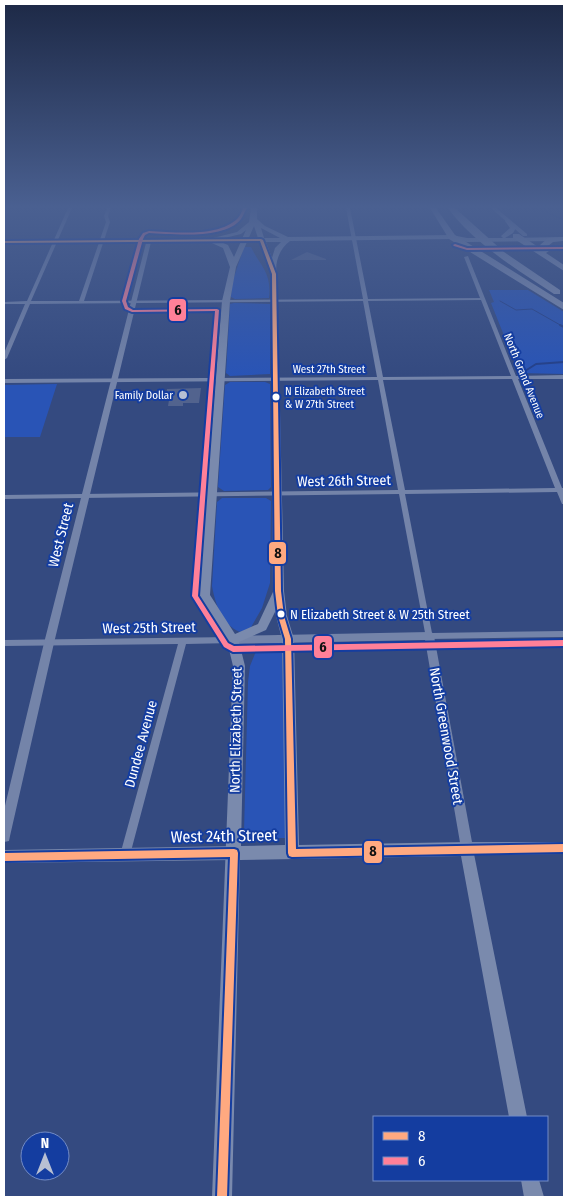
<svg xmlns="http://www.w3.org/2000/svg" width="568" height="1201" font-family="'Fira Sans Condensed',sans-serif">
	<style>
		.green { fill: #2954b6 }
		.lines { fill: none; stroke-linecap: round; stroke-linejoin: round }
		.stream-far1 { stroke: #23408a; stroke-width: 1 }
		.stream { stroke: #23408a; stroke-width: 2 }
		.building { fill: #52638e }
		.minor { fill: #7484a9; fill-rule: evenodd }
		.tertiary { fill: #7484a9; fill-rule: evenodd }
		.secondary { fill: #7a8aad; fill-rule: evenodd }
		.motorway { fill: #7f8daf; fill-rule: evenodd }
		.bus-1-casing { stroke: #143da0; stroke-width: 4 }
		.bus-2-casing { stroke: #143da0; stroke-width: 4 }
		.bus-1 { fill: #ffa980; fill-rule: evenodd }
		.bus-2 { fill: #ff8098; fill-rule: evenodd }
		.poi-dot { fill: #b8c0d3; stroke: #143da0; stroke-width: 2 }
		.bus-dot { fill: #fff; stroke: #143da0; stroke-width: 2 }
		.labels { text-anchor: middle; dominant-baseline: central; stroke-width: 4; stroke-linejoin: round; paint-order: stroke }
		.far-street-label { font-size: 11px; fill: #fff; stroke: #143da0 }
		.far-bus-label { font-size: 11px; fill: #fff; stroke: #143da0; text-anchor: start }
		.far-poi-label { font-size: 11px; fill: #fff; stroke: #143da0; text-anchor: end }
		.bus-label { font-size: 13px; fill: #fff; stroke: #143da0; text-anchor: start }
		.street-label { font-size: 14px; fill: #fff; stroke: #143da0 }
		.near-street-label { font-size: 16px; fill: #fff; stroke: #143da0 }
		.line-badge { stroke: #143da0; stroke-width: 2 }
		.pale-badge-label { font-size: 14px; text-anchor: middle; font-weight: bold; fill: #111 }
	</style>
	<rect width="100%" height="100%" fill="#344a80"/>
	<!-- green -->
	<path class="green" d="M244,247H251C260,266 272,272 269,298L235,299L231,297L232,283Z
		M489,290H528L564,312V374L519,373L491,303L494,302Z
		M234,303L270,304V374L230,376L226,373L230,304Z
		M230,382H265L270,384L271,487L268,490L224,491L218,487L225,385Z
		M57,384L40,437H4V385Z
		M222,498H266L271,501L270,583L262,608L250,629L240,632C222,625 215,603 212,586L217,502Z
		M280,643L282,645L286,838H249L244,832L248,682L250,666L259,644Z"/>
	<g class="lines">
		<!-- stream-far1 -->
		<path class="stream-far1" d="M543,208L548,213L564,220
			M500,301L516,310L532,309L562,326"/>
		<!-- stream -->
		<path class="stream" d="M560,325L564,327
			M522,373L536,364L564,362"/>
	</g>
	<!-- building -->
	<path class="building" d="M307,252L326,259V260H291Z
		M201,388L199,403H183V406H168L169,400H165L167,389Z"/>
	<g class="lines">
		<!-- minor -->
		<path class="minor" d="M68,208H72L31,301H79L106,222L104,216L107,208H111L108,216L110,222L84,301L363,299L346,208H350L368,299L480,298L464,257L468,256L516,376L564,375V379H518L562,488H564V504H562L557,492L405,494L432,633L564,631V637L429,639L426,638L399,494L4,499V495L398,490L378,380L4,383V379L377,377L363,301L30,304L7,358L4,360V353L25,304H4V302L27,301ZM481,300L511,376L383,377L368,301ZM512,379L555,488L405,490L383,380Z
			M233,637L236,638L237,640L236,642L233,643L186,644L130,855L128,858L125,860L122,858L120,855L178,644L4,646V640Z"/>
		<!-- tertiary -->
		<path class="tertiary" d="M491,208H496L527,234V236H523Z
			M244,238L246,239V241L151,242L54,643L10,836L9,841L4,842V810L44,643L146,243L4,244V240Z
			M429,632L433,633L434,636L472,842H564V854L467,855L462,854L425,640L233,644L229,643L228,640L229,637L233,636Z
			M234,846L239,848L241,853L239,858L234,860L4,863V850Z"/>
		<!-- secondary -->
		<path class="secondary" d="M251,208H257V219L265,226L288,237L452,235L467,238H503L501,236L510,228L505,221L508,219L516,228L513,233L505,238L564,237V241L467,242L452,239L290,241C280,248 274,263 277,274L284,591L287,616L294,639L299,845L467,842L472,844L527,1117H509L461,856L240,860L232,1197H212L233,666L227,641L198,596L222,301L230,267L223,248L205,240L237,232L249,222ZM254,226L258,238L253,240L259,242L271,274L273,592L258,624L235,634L210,595L230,301L236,267ZM261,228L280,238H264ZM246,230L234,257L228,245L216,240L241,234ZM266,242H281L275,248L272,258ZM275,612L282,639L285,845L241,846L245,666L239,642L266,630Z
			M521,1180H539L544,1197H524Z"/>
		<!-- motorway -->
		<path class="motorway" d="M430,208H436L455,235L564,303V310L449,239Z
			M448,208H455L504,252L560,290V294H554C519,271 472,242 448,208Z
			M513,234H519L541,249L540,245L548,238L563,237V241L553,242L548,246L549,251L546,253L564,265V271L513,238Z"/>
		<defs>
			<path id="bus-1" d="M261,239L263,240L276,274L281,591L284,616L291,639L296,849L564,844V852L292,857L289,856L288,853L285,639L278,616L275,591L272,274L260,241L4,243V241Z
				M234,849L237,850L238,853L227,1197H217L230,857L4,861V853Z"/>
			<path id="bus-2" d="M243,208H247C245,211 243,216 241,219C225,240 173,234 149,233L145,235L143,239L126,301L128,307L133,310L217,309L219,310L198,596L228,643L234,646L564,640V646L233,652L224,647L192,596L215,311L132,312L125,309L122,301L139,239L143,233L149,231C173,232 219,238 238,218C240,216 242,211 243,208Z
				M455,244L467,248L564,247V249L467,250L454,246L453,245Z"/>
		</defs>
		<!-- bus-1 casing -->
		<use href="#bus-1" class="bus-1-casing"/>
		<!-- bus-2 casing -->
		<use href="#bus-2" class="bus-2-casing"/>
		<!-- bus-1 -->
		<use href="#bus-1" class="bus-1"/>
		<!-- bus-2 -->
		<use href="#bus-2" class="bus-2"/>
	</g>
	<!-- sky -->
	<linearGradient id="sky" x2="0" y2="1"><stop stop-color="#1d2946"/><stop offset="0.55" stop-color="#4a6091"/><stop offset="1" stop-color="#4a6091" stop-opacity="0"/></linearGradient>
	<rect width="568" height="376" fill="url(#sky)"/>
	<!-- markers -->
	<circle class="poi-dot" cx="183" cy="395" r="5"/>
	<g class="bus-dot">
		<circle cx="276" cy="397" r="4.5"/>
		<circle cx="281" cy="614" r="4.5"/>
	</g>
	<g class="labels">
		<!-- far-street labels -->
		<g class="far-street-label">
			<text x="329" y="369">West 27th Street</text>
			<text transform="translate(524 376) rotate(68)">North Grand Avenue</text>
		</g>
		<!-- far-bus labels -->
		<g class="far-bus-label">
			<text x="285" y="391">N Elizabeth Street<tspan x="285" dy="13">&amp; W 27th Street</tspan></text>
		</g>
		<!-- far-poi labels -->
		<g class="far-poi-label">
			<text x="173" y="395">Family Dollar</text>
		</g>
		<!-- bus labels -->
		<g class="bus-label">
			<text x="290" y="614">N Elizabeth Street &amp; W 25th Street</text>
		</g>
		<!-- street labels -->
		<g class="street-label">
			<text transform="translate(344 481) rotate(-1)">West 26th Street</text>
			<text transform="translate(61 535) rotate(-76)">West Street</text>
			<text transform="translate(149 628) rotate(-1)">West 25th Street</text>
			<text transform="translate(236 730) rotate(-89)">North Elizabeth Street</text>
			<text transform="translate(446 736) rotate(80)">North Greenwood Street</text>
			<text transform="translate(141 744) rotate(-75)">Dundee Avenue</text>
		</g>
		<!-- near-street labels -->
		<g class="near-street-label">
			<text transform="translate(224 836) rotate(-1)">West 24th Street</text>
		</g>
	</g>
	<g class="line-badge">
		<rect x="168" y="298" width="19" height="24" rx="5" fill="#ff8098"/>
		<rect x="268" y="541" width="19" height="24" rx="5" fill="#ffa980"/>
		<rect x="313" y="635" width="20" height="24" rx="5" fill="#ff8098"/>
		<rect x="363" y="840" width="20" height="24" rx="5" fill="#ffa980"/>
	</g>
	<g class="pale-badge-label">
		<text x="178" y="315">6</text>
		<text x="278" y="558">8</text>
		<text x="323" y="652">6</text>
		<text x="373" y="856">8</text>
	</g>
	<!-- border -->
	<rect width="568" height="1201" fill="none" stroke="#ffffff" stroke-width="10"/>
	<!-- legend -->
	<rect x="373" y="1116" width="175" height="65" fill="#143da0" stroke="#728bc6"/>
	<rect x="383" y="1132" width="25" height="8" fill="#ffa980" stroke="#728bc6"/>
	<text x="418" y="1141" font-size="15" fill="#ffffff">8</text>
	<rect x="383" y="1157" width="25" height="8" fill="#ff8098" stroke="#728bc6"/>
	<text x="418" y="1166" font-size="15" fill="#ffffff">6</text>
	<!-- north arrow -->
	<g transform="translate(45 1156)"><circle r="24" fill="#143da0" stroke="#728bc6"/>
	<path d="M0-4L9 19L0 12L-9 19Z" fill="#b8c0d3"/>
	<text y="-8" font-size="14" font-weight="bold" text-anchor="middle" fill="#ffffff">N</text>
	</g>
</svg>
